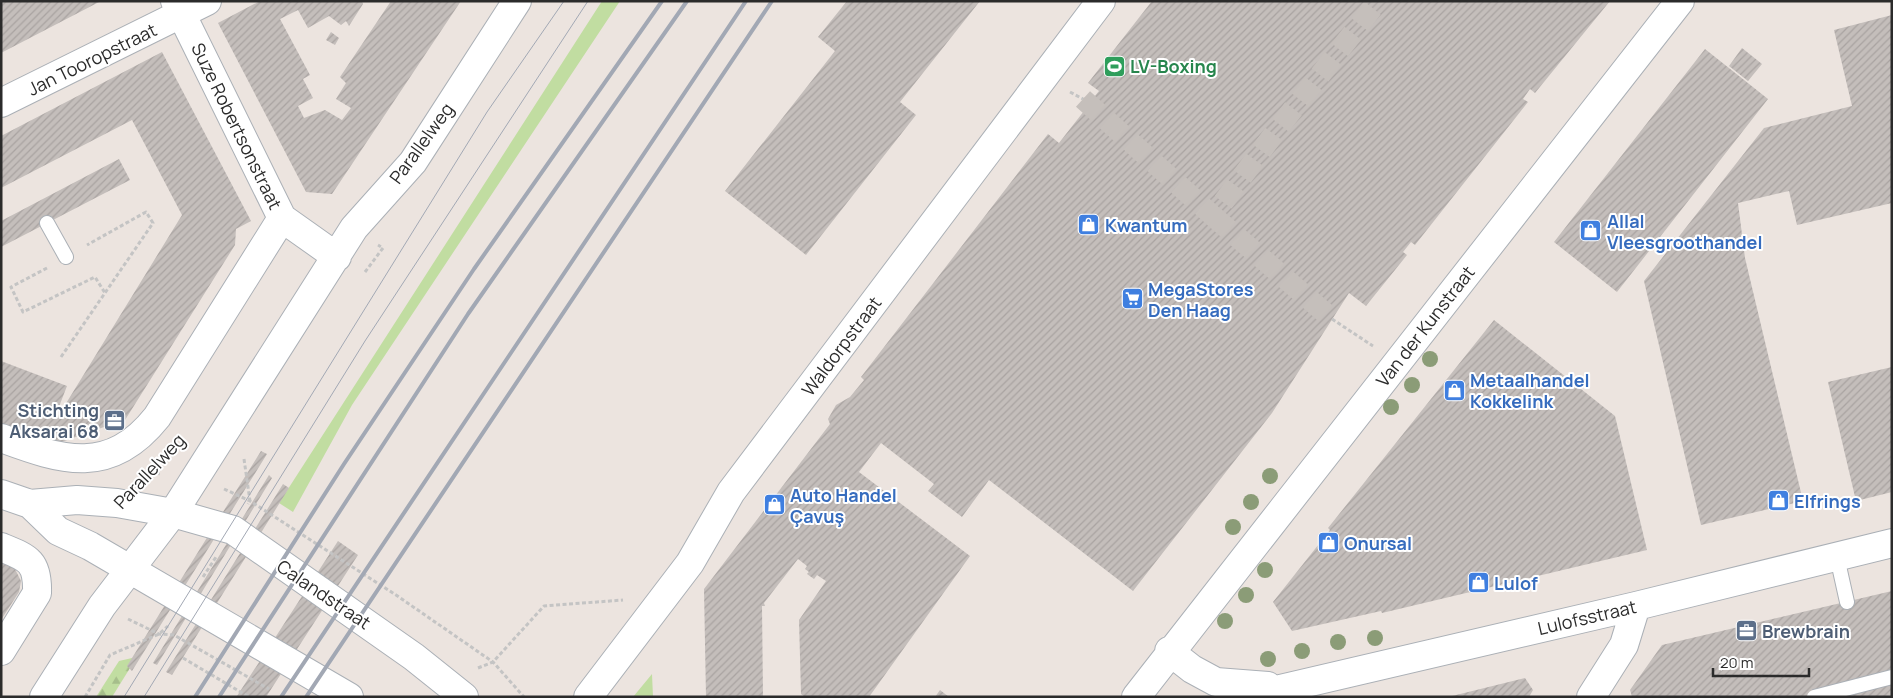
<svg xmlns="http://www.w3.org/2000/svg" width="1893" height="698" font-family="Manrope,sans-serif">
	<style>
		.green { fill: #c1dda1 }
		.forest { fill: url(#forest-firs) }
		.building { fill: url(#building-hatch) }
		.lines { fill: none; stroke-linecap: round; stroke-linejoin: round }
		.pedestrian-tunnel { stroke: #c5bfbb; stroke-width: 21; stroke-dasharray: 21 11; stroke-linecap: butt }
		.service-casing { stroke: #abb0b6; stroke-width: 16 }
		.minor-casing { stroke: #abb0b6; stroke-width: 30 }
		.tertiary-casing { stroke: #abb0b6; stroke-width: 30 }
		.secondary-casing { stroke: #abb0b6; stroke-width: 30 }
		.path { stroke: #c4c4c4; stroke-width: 3; stroke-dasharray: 4 2.5; stroke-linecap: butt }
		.service { stroke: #fff; stroke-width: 14 }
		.minor { stroke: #fff; stroke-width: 28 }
		.tertiary { stroke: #fff; stroke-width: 28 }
		.secondary { stroke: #fff; stroke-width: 28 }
		.tram { stroke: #a2a8b4; stroke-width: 1 }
		.rail { stroke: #a2a8b4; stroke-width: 4 }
		.service-bridge-casing { stroke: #abb0b6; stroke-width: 16; stroke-linecap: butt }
		.service-bridge { stroke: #fff; stroke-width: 14 }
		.tree { fill: #8b9c77 }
		.labels { text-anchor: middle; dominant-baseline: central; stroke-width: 4; stroke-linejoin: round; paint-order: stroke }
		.street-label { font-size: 18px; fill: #2b2b2b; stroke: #fff }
		.leisure-label { font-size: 18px; font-weight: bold; fill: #27864d; stroke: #fff; text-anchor: start }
		.shop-label { font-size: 18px; font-weight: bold; fill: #366cbe; stroke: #fff; text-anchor: start }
		.service-label { font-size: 18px; font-weight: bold; fill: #4e5e75; stroke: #fff; text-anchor: end }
	</style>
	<defs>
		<pattern id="forest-firs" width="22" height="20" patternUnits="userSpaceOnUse" patternTransform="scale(1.25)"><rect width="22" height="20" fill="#c1dda1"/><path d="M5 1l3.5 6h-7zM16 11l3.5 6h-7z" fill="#a6be8b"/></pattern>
		<pattern id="building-hatch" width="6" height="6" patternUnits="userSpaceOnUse" patternTransform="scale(1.25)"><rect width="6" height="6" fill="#c4bebb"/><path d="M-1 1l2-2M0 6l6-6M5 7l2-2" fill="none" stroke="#a9a3a1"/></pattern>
	</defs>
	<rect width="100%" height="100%" fill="#ece4df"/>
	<!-- green -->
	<path class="green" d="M602,1H620L352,405L293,512L279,503Z
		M652,674L653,697H633Z"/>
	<!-- forest -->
	<path class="forest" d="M132,658L135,660L112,697H96L119,661Z"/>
	<!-- building -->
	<path class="building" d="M1,1H101L1,53Z
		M260,1H362L363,4L349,26L346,21L341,25L329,16L308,28L298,10L280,19L310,75L303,79L313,98L298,106L304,118L325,110L342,120L351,108L336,99L346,83L340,77L391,1H461L332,194L306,192L218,23Z
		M847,1H980L900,102L916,115L806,255L725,191L835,51L818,37Z
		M1152,1H1610L1535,93L1530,89L1523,99L1528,102L1415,245L1411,242L1403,252L1407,255L1366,306L1349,293L1272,413L1133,591L989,480L962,517L928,491L934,484L881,443L859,472L970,556L869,697H805L801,694L799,620L826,581L817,575L814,579L807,574L809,572L805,569L807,566L798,559L764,603L765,606H762L763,697H706L704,589L830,424L828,419L836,405L850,397L864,380L861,377L1048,134L1059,143L1084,111L1081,106L1083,98L1091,96L1094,97L1099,91L1088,83Z
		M1892,15V203L1797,225L1789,191L1738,203L1745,258L1803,501L1701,525L1644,281L1764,128L1852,106L1834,30Z
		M331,32L339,38L335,45L326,40Z
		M1742,48L1762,64L1748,81L1729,66Z
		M1705,49L1768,99L1617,292L1554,242Z
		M162,52L251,221L236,229L235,245L120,428L106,423L104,427L56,444L1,423V361L67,386L55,417L57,418L182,215L132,120L1,188V136Z
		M119,159L130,180L1,247V221Z
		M1494,320L1615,416L1647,550L1382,613L1381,611L1292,631L1273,602L1330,530L1328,528Z
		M1892,367V492L1856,501L1828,382Z
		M261,451L267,454L132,671L127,666Z
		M269,475L272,478L157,665L153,663Z
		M283,484L289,488L172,675L166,672Z
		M338,541L358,555L266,697L237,696Z
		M1,562L14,567L21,581L19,592L1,620Z
		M1892,591V697H1632L1631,693L1630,690L1662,645Z
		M1525,678L1533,690L1529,697H1448Z
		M940,690L949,697H935Z"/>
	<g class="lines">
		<!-- pedestrian-tunnel -->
		<path class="pedestrian-tunnel" d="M1083,99L1213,216L1276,131L1378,1
			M1213,216L1332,319"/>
		<defs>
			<path id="service" d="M47,223L66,257
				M1837,557L1847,602"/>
			<path id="minor" d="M175,1L282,218L337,257
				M1,103L207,1
				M1,438C63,461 110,476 157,417L282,218
				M173,513L354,228L413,162L517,1
				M1,547C28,558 38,561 37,593L1,651
				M1169,651L1192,669L1216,682L1268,686
				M1136,697L1680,1
				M1246,697L1636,606L1892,543
				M1591,697L1624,645L1636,606"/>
			<path id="tertiary" d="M44,697L102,606L173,513
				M588,697L690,563L731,492L1101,1"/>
			<path id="secondary" d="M1,494L30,504L58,531L90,546L349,697
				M30,504L77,500L117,503L173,513L233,530L414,657L464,697"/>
		</defs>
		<!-- service casing -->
		<use href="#service" class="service-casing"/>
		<!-- minor casing -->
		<use href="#minor" class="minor-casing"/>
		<!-- tertiary casing -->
		<use href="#tertiary" class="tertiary-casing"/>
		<!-- secondary casing -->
		<use href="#secondary" class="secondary-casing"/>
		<!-- path -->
		<path class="path" d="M1070,92L1083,99
			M47,268L11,287L23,312L95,277L105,293
			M365,272L383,248L378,245
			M1332,319L1373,346
			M61,357L153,223L146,212L87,245
			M244,459L250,501L248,504
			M143,471L162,474
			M224,489L250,501L396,595L493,662L524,697
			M203,577L216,557
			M128,619L159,634L174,635L269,689
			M183,658L249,697
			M478,668L493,662L544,606L623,600
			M85,697L110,655L159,634L168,626"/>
		<!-- service -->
		<use href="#service" class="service"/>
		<!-- minor -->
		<use href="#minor" class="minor"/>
		<!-- tertiary -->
		<use href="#tertiary" class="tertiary"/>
		<!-- secondary -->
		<use href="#secondary" class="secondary"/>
		<!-- tram -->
		<path class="tram" d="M124,697L487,112L564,1
			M144,697L365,341L588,1"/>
		<!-- rail -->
		<path class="rail" d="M195,697L344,464L474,269L662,1
			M219,697L468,314L687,1
			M281,697L746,1
			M306,697L772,1"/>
		<defs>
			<path id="service-bridge" d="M1814,697L1892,677"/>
		</defs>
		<!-- service-bridge casing -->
		<use href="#service-bridge" class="service-bridge-casing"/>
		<!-- service-bridge -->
		<use href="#service-bridge" class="service-bridge"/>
	</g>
	<!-- trees -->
	<g class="tree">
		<circle cx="1430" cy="359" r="8"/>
		<circle cx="1412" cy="385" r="8"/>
		<circle cx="1391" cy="407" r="8"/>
		<circle cx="1270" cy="476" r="8"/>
		<circle cx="1251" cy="502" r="8"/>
		<circle cx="1233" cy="527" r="8"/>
		<circle cx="1265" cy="570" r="8"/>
		<circle cx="1246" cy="595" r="8"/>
		<circle cx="1225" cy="621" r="8"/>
		<circle cx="1375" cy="638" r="8"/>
		<circle cx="1338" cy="642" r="8"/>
		<circle cx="1302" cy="651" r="8"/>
		<circle cx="1268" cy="659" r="8"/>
	</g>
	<!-- icons -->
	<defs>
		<symbol id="stadium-square" viewBox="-11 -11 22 22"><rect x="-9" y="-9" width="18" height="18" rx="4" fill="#2e9e5b" stroke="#fff"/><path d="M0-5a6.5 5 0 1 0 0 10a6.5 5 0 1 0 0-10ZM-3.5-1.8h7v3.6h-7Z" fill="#fff"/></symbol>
		<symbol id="shop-square" viewBox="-11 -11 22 22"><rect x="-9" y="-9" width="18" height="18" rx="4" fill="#3f7fe0" stroke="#fff"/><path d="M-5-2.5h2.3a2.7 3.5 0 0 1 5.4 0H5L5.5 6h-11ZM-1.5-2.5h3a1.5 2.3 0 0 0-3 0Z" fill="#fff"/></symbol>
		<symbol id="supermarket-square" viewBox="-11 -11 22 22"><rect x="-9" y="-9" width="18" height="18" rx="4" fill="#3f7fe0" stroke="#fff"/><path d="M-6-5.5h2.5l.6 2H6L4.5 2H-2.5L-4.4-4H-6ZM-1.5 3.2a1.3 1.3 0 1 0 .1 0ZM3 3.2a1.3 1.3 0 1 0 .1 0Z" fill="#fff"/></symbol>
		<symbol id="office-square" viewBox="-11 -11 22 22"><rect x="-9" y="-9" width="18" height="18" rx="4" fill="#5c6f8a" stroke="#fff"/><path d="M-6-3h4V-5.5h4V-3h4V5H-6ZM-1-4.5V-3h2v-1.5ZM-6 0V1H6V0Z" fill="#fff"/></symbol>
	</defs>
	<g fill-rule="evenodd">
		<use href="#stadium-square" x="1102" y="54" width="25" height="25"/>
		<use href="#shop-square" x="1076" y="212" width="25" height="25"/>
		<use href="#shop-square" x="1578" y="218" width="25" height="25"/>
		<use href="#supermarket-square" x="1120" y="286" width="25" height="25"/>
		<use href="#shop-square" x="1442" y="378" width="25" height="25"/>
		<use href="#office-square" x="102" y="408" width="25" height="25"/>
		<use href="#shop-square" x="1766" y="488" width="25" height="25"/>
		<use href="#shop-square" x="762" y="492" width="25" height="25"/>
		<use href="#shop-square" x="1316" y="530" width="25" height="25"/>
		<use href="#shop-square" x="1466" y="570" width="25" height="25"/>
		<use href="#office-square" x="1734" y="618" width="25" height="25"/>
	</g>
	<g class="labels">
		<!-- street labels -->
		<g class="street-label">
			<text transform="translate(92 59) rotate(-26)">Jan Tooropstraat</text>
			<text transform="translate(237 126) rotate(64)">Suze Robertsonstraat</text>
			<text transform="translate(421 143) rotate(-54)">Parallelweg</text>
			<text transform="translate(1425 326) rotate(-52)">Van der Kunstraat</text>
			<text transform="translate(841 346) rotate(-53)">Waldorpstraat</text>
			<text transform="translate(149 471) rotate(-47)">Parallelweg</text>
			<text transform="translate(324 594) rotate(34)">Calandstraat</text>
			<text transform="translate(1587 617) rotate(-13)">Lulofsstraat</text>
		</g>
		<!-- leisure labels -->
		<g class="leisure-label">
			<text x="1130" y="66">LV-Boxing</text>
		</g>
		<!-- shop labels -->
		<g class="shop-label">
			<text x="1607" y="221">Allal<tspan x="1607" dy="21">Vleesgroothandel</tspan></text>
			<text x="1105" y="225">Kwantum</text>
			<text x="1148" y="289">MegaStores<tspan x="1148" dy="21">Den Haag</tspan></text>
			<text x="1470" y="380">Metaalhandel<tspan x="1470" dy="21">Kokkelink</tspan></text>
			<text x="790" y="495">Auto Handel<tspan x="790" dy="21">Çavuş</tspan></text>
			<text x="1794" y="501">Elfrings</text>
			<text x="1344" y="543">Onursal</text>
			<text x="1494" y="583">Lulof</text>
		</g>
		<!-- service labels -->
		<g class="service-label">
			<text x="99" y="410">Stichting<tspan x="99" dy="21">Aksarai 68</tspan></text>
			<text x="1762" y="631" text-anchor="start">Brewbrain</text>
		</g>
	</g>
	<!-- border -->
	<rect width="1893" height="698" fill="none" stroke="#2b2b2b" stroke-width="5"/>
	<!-- scale -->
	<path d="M1713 668v8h96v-8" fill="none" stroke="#2b2b2b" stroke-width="2.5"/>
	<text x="1720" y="668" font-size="15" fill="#2b2b2b" stroke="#ffffff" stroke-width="4" paint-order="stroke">20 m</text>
</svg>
